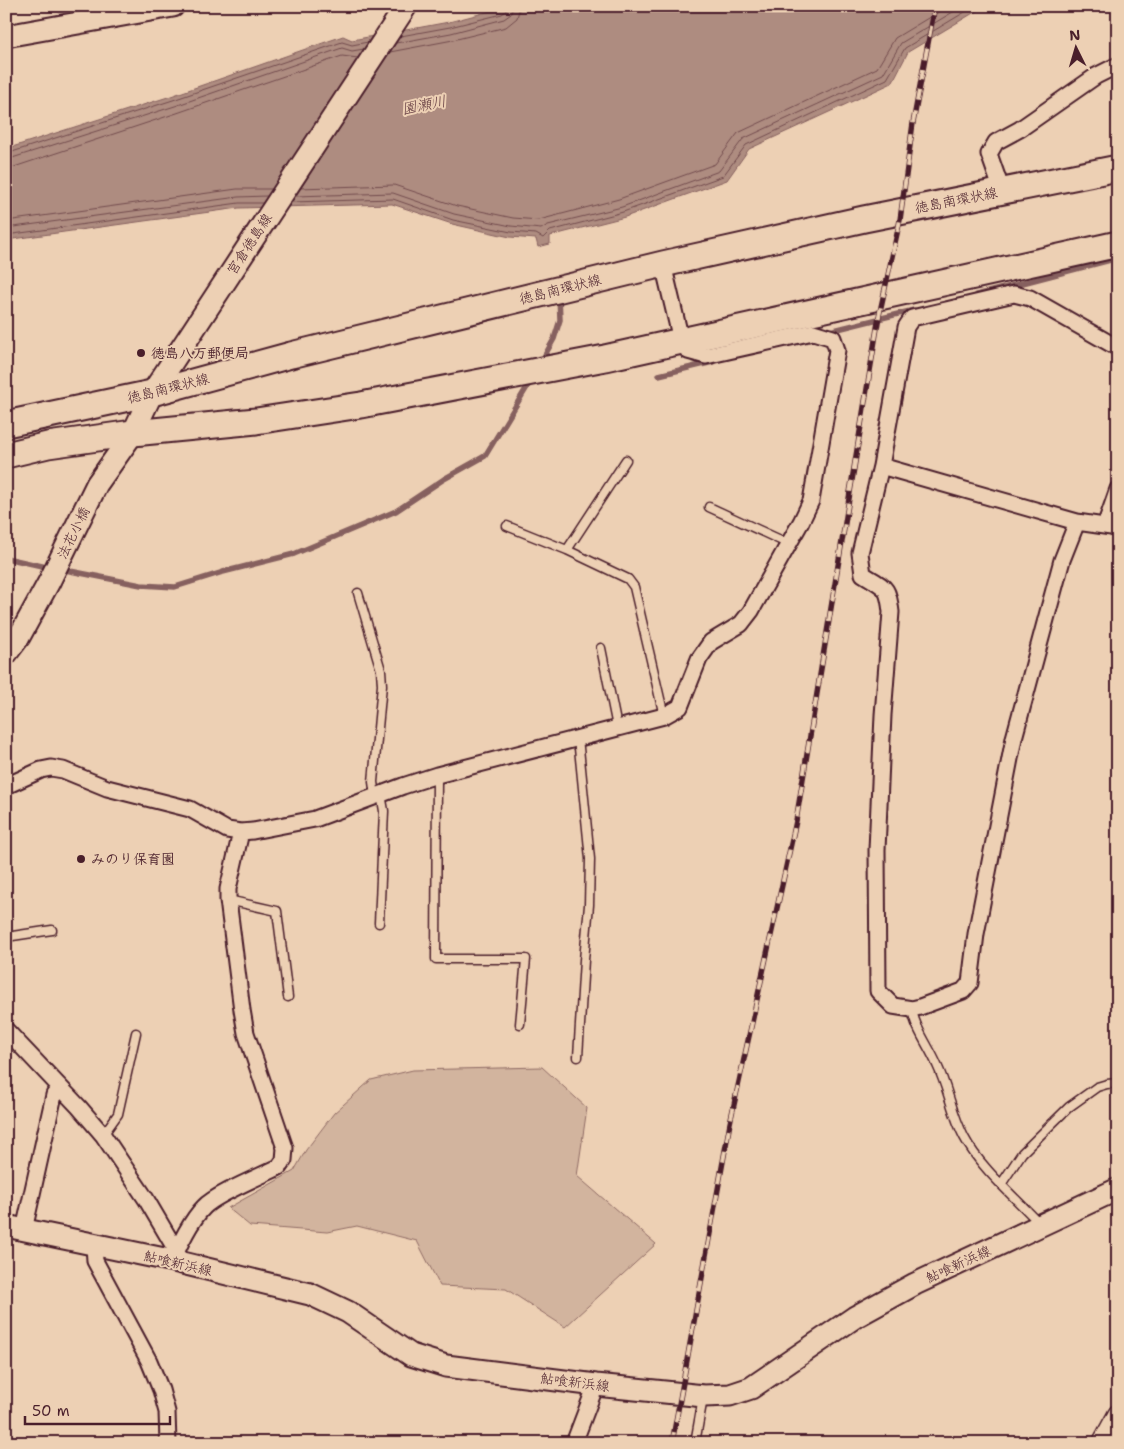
<svg xmlns="http://www.w3.org/2000/svg" width="1124" height="1449" font-family="'Shantell Sans','Klee One',sans-serif">
	<style>
		.green { fill: #d2b49e; stroke: #8e6a64 }
		.water { fill: #ae8c80; stroke: #86605e }
		.lines { fill: none; stroke-linecap: round; stroke-linejoin: round }
		.shore { stroke: #724b4d; stroke-width: 1 }
		.stream { stroke: #86605e; stroke-width: 5.5 }
		.service-casing { stroke: #4a1f2b; stroke-width: 11 }
		.minor-casing { stroke: #4a1f2b; stroke-width: 19 }
		.tertiary-casing { stroke: #4a1f2b; stroke-width: 22 }
		.secondary-casing { stroke: #4a1f2b; stroke-width: 25 }
		.trunk-casing { stroke: #4a1f2b; stroke-width: 29 }
		.service { stroke: #edd0b4; stroke-width: 8 }
		.minor { stroke: #edd0b4; stroke-width: 15 }
		.tertiary { stroke: #edd0b4; stroke-width: 19 }
		.secondary { stroke: #edd0b4; stroke-width: 21 }
		.trunk { stroke: #edd0b4; stroke-width: 25 }
		.rail-casing { stroke: #4a1f2b; stroke-width: 5.5 }
		.rail { stroke: #edd0b4; stroke-width: 4; stroke-dasharray: 11; stroke-linecap: butt }
		.poi-dot { fill: #4a1f2b; stroke: #edd0b4; stroke-width: 2 }
		.labels { text-anchor: middle; dominant-baseline: central; stroke-width: 4; stroke-linejoin: round; paint-order: stroke }
		.street-label { font-size: 14px; fill: #4a1f2b; stroke: #edd0b4 }
		.poi-label { font-size: 14px; font-weight: bold; fill: #4a1f2b; stroke: #edd0b4; text-anchor: start }
		.water-label { font-size: 15px; font-style: italic; fill: #5e353c; stroke: #edd0b4 }
	</style>
	<rect width="100%" height="100%" fill="#edd0b4"/>
	<filter id="ink" filterUnits="userSpaceOnUse"><feTurbulence type="fractalNoise" baseFrequency=".02" numOctaves="2"/><feDisplacementMap in="SourceGraphic" scale="10" xChannelSelector="R" yChannelSelector="G"/><feConvolveMatrix kernelMatrix="1 2 1 2 8 2 1 2 1" color-interpolation-filters="sRGB"/></filter>
	<g filter="url(#ink)">
		<!-- green -->
		<path class="green" d="M542,1067L587,1108L577,1176L656,1244L565,1327L506,1289L440,1286L417,1241L357,1226L327,1232L250,1226L228,1208L294,1171L306,1150L334,1113L371,1080L413,1070Z"/>
		<!-- water -->
		<path class="water" d="M510,6H985L908,52L892,83L749,149L727,180L625,217L550,236V244L538,247L536,239L510,237L452,224L392,204L239,208L6,240V149L171,96L343,36L352,40L449,22Z"/>
		<g class="lines">
			<!-- shore -->
			<path class="shore" d="M401,36L450,27L502,14L506,11V6
				M396,43L451,33L504,19L511,14L513,6
				M390,52L453,40L506,27L517,18L520,6
				M6,154L173,100L342,42L352,45L368,42
				M6,160L175,106L342,48L352,51L364,49
				M6,168L14,167L177,113L342,56L358,58
				M300,188L394,185L457,206L513,218L539,220L619,199L715,164L738,133L877,68L895,38L948,6
				M296,196L393,193L454,214L511,226L541,229L548,225L622,207L719,171L743,139L883,74L901,43L963,6
				M291,202L393,199L453,220L511,232L536,234L543,238L550,231L623,212L723,176L746,145L887,79L905,48L975,6
				M6,221L237,189H272
				M6,228L238,197L267,196
				M6,235L239,203H263"/>
			<!-- stream -->
			<path class="stream" d="M977,295L1118,258
				M826,332L914,310
				M541,362L554,339L560,320L559,296
				M659,375L713,362
				M6,558L51,568
				M60,569L141,585L175,587L223,572L294,554L396,511L444,479L485,456L532,379"/>
			<defs>
				<path id="service" d="M626,460L567,550L628,579L634,587L664,716
					M709,507L789,544
					M507,526L567,550
					M358,593L381,670L382,685L373,782L375,796
					M601,648L617,727
					M578,738L590,859L589,905L584,960L578,1057
					M437,775L436,959H526L520,1024
					M228,900L277,911L288,997
					M379,923L384,811L381,794
					M6,937L52,930
					M912,1009C915,1029 929,1046 937,1065C948,1088 952,1114 964,1137C980,1168 1016,1198 1040,1224
					M103,1135L118,1114L136,1033
					M1002,1183L1022,1153L1069,1107L1097,1087L1107,1084L1118,1083
					M695,1443L703,1398"/>
				<path id="minor" d="M1002,191L989,154L996,142L1020,129L1096,76L1118,65
					M881,466L1077,522L1118,528
					M1077,522L1062,560L1014,738L976,934L970,983L963,991L920,1007L912,1009L893,1006L878,991L877,850L883,715L891,612C888,585 885,588 863,574L860,553L881,466L906,327L912,318L1014,294L1030,298L1118,348
					M1105,526L1118,489
					M6,786L41,770L51,768L63,770L107,788L190,809L227,830L241,832L253,831L315,819L403,786L437,775L664,716L680,707L699,659L711,642L741,624L751,611L801,522L811,501L837,350L833,338L813,332L706,356L688,351L681,340L663,264
					M6,1030L79,1107L103,1135L146,1199L176,1250
					M24,1230L54,1095L60,1088
					M94,1245L95,1261L149,1361L161,1390L167,1412L168,1443
					M174,1261C177,1246 193,1218 204,1207C216,1194 261,1176 279,1167L284,1160L285,1148L246,1033L242,1010L228,900V889L241,832
					M574,1443L596,1385"/>
				<path id="tertiary" d="M1102,1443L1118,1414"/>
				<path id="secondary" d="M6,36L173,6
					M6,654L19,637L49,582L97,484L133,433L152,393L406,6
					M6,1226L174,1261L310,1294L348,1312L411,1355L446,1366L596,1385L704,1396L730,1395L751,1388L855,1317L915,1284L1118,1189"/>
				<path id="trunk" d="M6,424L152,393L291,355L663,264L864,219L1118,168
					M6,455L48,445L133,433L256,421L361,405L605,358L1118,244"/>
			</defs>
			<!-- service casing -->
			<use href="#service" class="service-casing"/>
			<!-- minor casing -->
			<use href="#minor" class="minor-casing"/>
			<!-- tertiary casing -->
			<use href="#tertiary" class="tertiary-casing"/>
			<!-- secondary casing -->
			<use href="#secondary" class="secondary-casing"/>
			<!-- trunk casing -->
			<use href="#trunk" class="trunk-casing"/>
			<!-- service -->
			<use href="#service" class="service"/>
			<!-- minor -->
			<use href="#minor" class="minor"/>
			<!-- tertiary -->
			<use href="#tertiary" class="tertiary"/>
			<!-- secondary -->
			<use href="#secondary" class="secondary"/>
			<!-- trunk -->
			<use href="#trunk" class="trunk"/>
			<defs>
				<path id="rail" d="M672,1443L730,1123L796,821L879,316L900,220L913,123L935,6"/>
			</defs>
			<!-- rail casing -->
			<use href="#rail" class="rail-casing"/>
			<!-- rail -->
			<use href="#rail" class="rail"/>
		</g>
	</g>
	<!-- markers -->
	<g class="poi-dot">
		<circle cx="141" cy="353" r="5"/>
		<circle cx="81" cy="859" r="5"/>
	</g>
	<g class="labels">
		<!-- street labels -->
		<g class="street-label">
			<text transform="translate(956 200) rotate(-11)">徳島南環状線</text>
			<text transform="translate(249 244) rotate(-57)">宮倉徳島線</text>
			<text transform="translate(560 289) rotate(-14)">徳島南環状線</text>
			<text transform="translate(168 388) rotate(-14)">徳島南環状線</text>
			<text transform="translate(73 533) rotate(-64)">法花小橋</text>
			<text transform="translate(178 1263) rotate(13)">鮎喰新浜線</text>
			<text transform="translate(958 1264) rotate(-25)">鮎喰新浜線</text>
			<text transform="translate(575 1382) rotate(7)">鮎喰新浜線</text>
		</g>
		<!-- poi labels -->
		<g class="poi-label">
			<text x="151" y="353">徳島八万郵便局</text>
			<text x="91" y="859">みのり保育園</text>
		</g>
		<!-- water labels -->
		<g class="water-label">
			<text transform="translate(424 105) rotate(-11)">園瀬川</text>
		</g>
	</g>
	<!-- margin -->
	<rect width="1124" height="1449" fill="none" stroke="#edd0b4" stroke-width="25"/>
	<rect x="12" y="12" width="1099" height="1424" fill="none" stroke="#4a1f2b" stroke-width="2" filter="url(#ink)"/>
	<!-- north arrow -->
	<g transform="translate(1076 48) rotate(355)" stroke="#edd0b4" stroke-width="4" paint-order="stroke">
	<path d="M0-4L9 19L0 12L-9 19Z" fill="#4a1f2b"/>
	<text y="-8" font-size="14" font-weight="bold" text-anchor="middle" fill="#4a1f2b">N</text>
	</g>
	<!-- scale -->
	<path d="M25 1416v8h145v-8" fill="none" stroke="#4a1f2b" stroke-width="2.5"/>
	<text x="32" y="1416" font-size="15" fill="#4a1f2b" stroke="#edd0b4" stroke-width="4" paint-order="stroke">50 m</text>
</svg>
